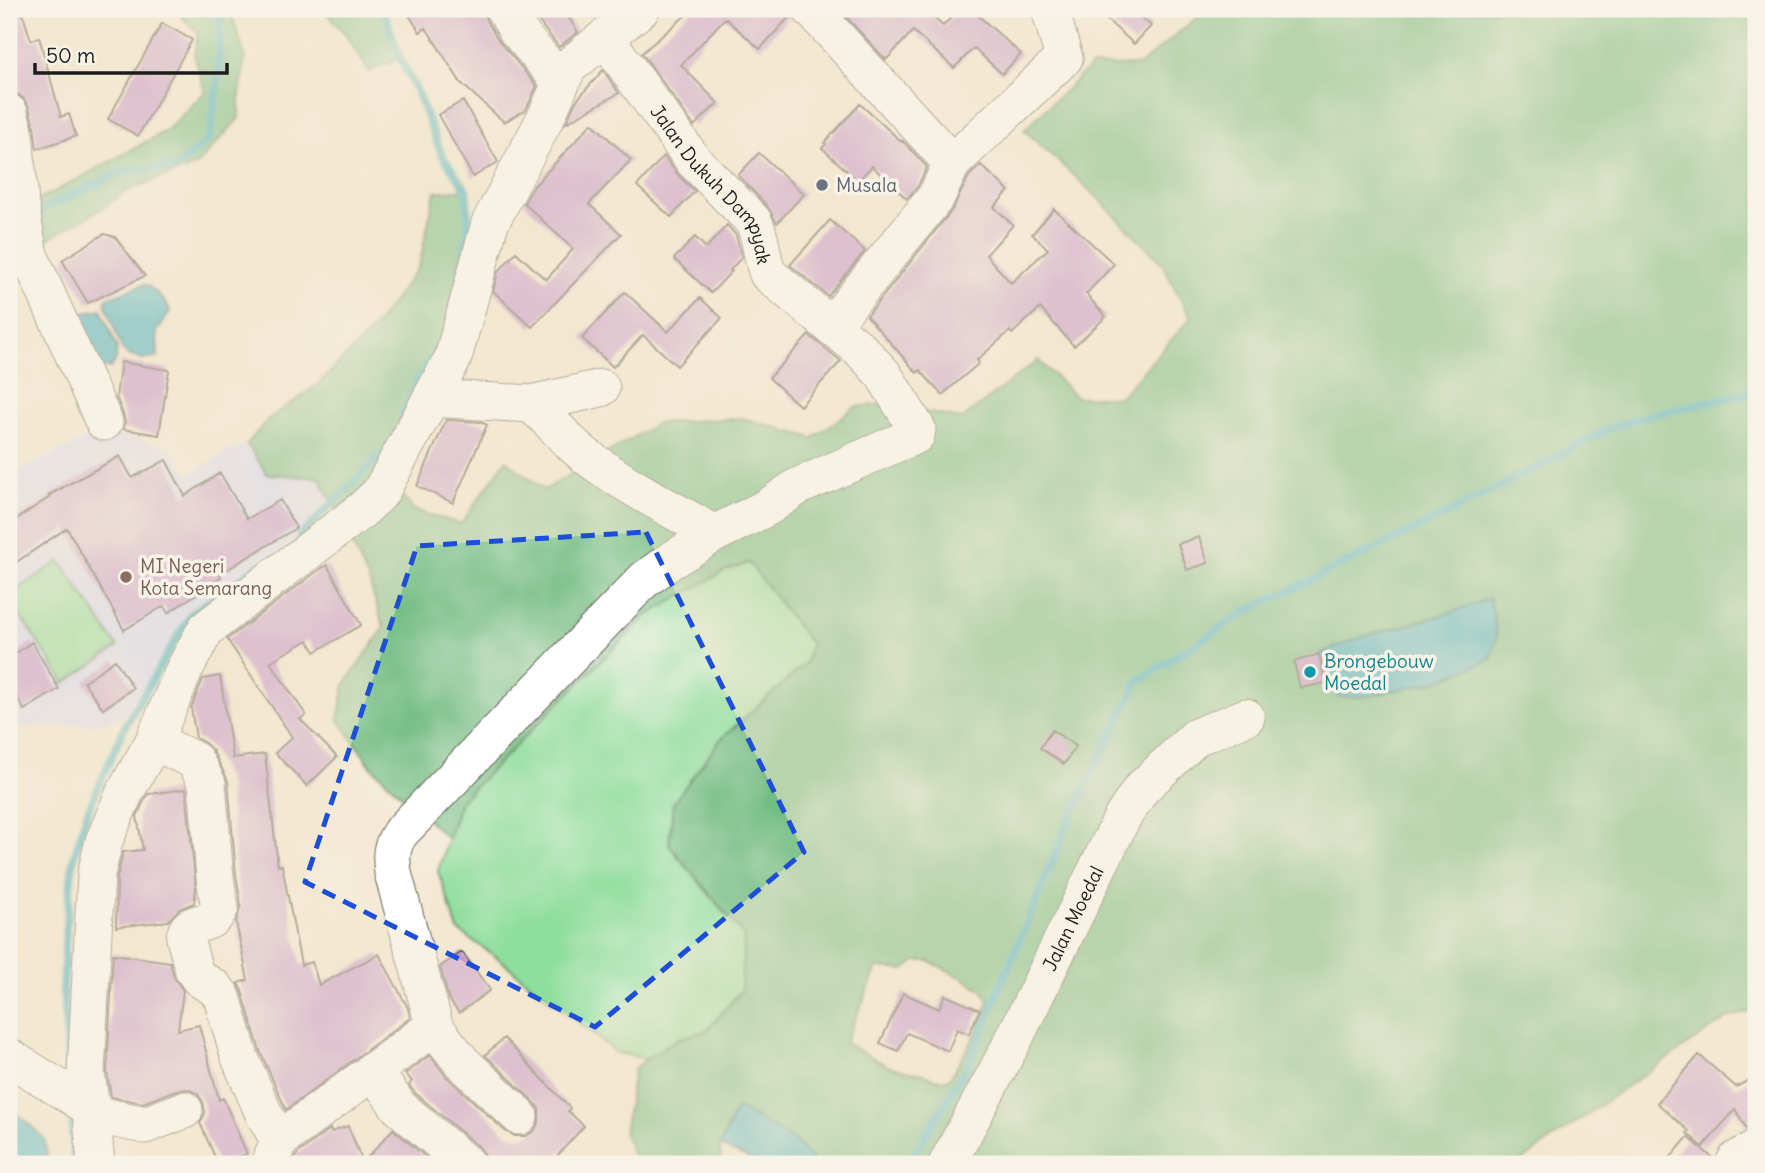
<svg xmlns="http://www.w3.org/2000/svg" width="1765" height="1173" font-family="Delius,sans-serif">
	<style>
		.built { fill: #d5d8f9 }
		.green { fill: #8ede9d; stroke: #557d5c; stroke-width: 2 }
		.forest { fill: #72bd84; stroke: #476c50; stroke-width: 2; fill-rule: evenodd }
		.water { fill: #43b0c1; stroke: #30666e; stroke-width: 2 }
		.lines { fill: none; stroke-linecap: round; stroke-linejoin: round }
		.stream { stroke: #43b0c1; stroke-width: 8 }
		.building { fill: #c492cd }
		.minor-casing { stroke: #67635b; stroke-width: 39 }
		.minor { stroke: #fff; stroke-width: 37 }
		.marked { fill: none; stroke: #1d4ed8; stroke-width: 5; stroke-dasharray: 14 9; stroke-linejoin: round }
		.worship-dot { fill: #6b7280; stroke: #f7f3e8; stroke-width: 2.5 }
		.education-dot { fill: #8d6e63; stroke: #f7f3e8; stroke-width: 2.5 }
		.culture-dot { fill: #0f9aa8; stroke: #f7f3e8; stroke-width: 2.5 }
		.labels { text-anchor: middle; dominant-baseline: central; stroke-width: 7; stroke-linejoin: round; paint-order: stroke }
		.worship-label { font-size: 19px; fill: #5b616d; stroke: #f7f3e8; text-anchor: start }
		.street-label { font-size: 19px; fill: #1c1c1c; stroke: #f7f3e8 }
		.education-label { font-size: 19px; fill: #785e54; stroke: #f7f3e8; text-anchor: start }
		.culture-label { font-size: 19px; fill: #0d838f; stroke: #f7f3e8; text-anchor: start }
	</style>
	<rect width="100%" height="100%" fill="#f7f3e8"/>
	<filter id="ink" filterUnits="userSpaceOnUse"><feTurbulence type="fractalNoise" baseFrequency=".0143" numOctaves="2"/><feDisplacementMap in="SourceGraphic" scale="14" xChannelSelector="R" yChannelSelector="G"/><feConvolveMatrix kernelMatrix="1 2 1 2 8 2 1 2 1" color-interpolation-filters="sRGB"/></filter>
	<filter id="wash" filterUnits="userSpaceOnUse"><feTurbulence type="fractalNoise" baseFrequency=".00686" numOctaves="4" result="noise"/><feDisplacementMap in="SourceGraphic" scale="28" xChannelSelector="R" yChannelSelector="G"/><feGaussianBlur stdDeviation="1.57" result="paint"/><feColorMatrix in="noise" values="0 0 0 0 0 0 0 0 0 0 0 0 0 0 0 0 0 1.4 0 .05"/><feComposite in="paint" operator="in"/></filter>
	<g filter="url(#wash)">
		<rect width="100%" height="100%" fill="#f3e7d0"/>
		<!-- built -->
		<path class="built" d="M102,431L171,447L189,474L222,454L247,444L267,474L320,478L332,503L295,540L192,613L145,704L104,724L9,727V476Z"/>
		<!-- green -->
		<path class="green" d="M60,561L118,647L65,683L9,599V595Z
			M749,562L811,644L806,663L720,740L669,845L744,936L741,991L707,1030L677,1039L646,1059L615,1052L498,958L458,930L438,871L460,801L646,616L726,570Z"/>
		<!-- forest -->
		<path class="forest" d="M174,9H230L245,56L239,102V118L197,165L128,190L103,208L42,242L9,257V211L52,193L166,131L205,92L194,54L198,33Z
			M323,9H383L400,58L369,72L345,34Z
			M1207,9H1756V1010L1728,1018L1636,1080L1517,1164H815L795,1140L720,1146L721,1164H634V1158L624,1134L634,1069L646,1059L677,1039L707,1030L741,991L744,936L669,845L673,803L720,740L806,663L811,644L749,563L726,570L646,616L460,801L448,839L371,766L338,719L345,684L384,628L368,578L320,478L267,474L247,444L268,419L316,386L372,330L419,266L435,192L466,189L469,224L460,281L437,349L417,382L389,445L398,491L414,510L461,524L506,460L544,490L658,423L743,418L813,438L855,407L884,404L962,419L1038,360L1076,397H1120L1191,318L1161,262L1098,198L1024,130L1091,66L1140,65ZM1490,598L1491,659L1439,681L1363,696L1319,654L1365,636L1450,613ZM916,961H929L961,977L982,990L989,1001L971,1043L949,1079H934L922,1073L910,1072L888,1066L845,1043L877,968L904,970Z"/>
		<!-- water -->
		<path class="water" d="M144,284C153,288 167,301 170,311L157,332L158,357C147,361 132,359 123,351L105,303L107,298Z
			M101,309L117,347L116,360L111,368L92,367L80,330V315L84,313Z
			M1490,598L1497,636L1491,659L1439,681L1363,697H1338L1326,683L1319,654L1365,636L1450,613Z
			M9,1106L45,1139L48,1164H9Z
			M737,1107L795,1141L815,1164H761L720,1146Z"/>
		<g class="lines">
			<!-- stream -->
			<path class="stream" d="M383,9L400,58L415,88L442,155L466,189L469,224L465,249
				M31,215L122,172L176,167L209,140L218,81L221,9
				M403,414L417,382L437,349L439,342
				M300,536L387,448
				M69,1078L63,990L66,927L73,861L86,815L126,724L192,613L258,566
				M71,1109L74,1164
				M908,1164L969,1063L1068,823L1138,681L1245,612L1447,514L1615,426L1654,414L1741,395L1756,389"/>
		</g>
		<g id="blocks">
			<!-- building -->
			<path class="building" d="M9,9H21L31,40L39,37L61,117L69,114L76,136L37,149L34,126L29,107L23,98L15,93H9Z
				M405,9H483L486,20L499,41L537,86L526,110L504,122L461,83L426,28L420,32Z
				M529,9H563L578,32L559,47Z
				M693,9H791V15L760,49L725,18L681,65L718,103L694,126L642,53Z
				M839,9H933L929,14L943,26L959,9H971L1021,54L1002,74L974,48L954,68L913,31L886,60Z
				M1095,9H1132L1151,26L1134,44Z
				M162,23L192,40L138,136L108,119Z
				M603,70L619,93L566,123L576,101Z
				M463,101L498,162L473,177L438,115Z
				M860,104L902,142L903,141L927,167L918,186L907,199L872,166L858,181L822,148L826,144L824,143Z
				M592,123L631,160L589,204L621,234L532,327L493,291L498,272L516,252L546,280L573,249L524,203L533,187Z
				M759,153L804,194L777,223L768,207L738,175Z
				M664,156L678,175L695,191L671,217L637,186Z
				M981,165L1009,191L994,207L1013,225L986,255L1011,283L1048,249L1032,234L1054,209L1114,264L1086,294L1106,317L1074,346L1040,308L1012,334L1010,331L977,360L979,363L942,395L920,370L917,373L867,316L952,210L969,176Z
				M830,220L865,251L828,296L790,265Z
				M727,225L736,235L742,257L730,270L732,271L711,293L674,259L695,237L706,248Z
				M104,234L115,237L145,276L88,303L62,260Z
				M625,292L668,332L700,298L722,318L677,366L643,335L613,367L582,338Z
				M809,335L841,361L800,406L769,378Z
				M121,362L169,370L159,435L123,429L125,423L123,414L116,397Z
				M446,420L481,422L487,425L453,503L417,486Z
				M120,456L132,478L166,460L185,496L220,473L247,519L280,500L296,528L220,574L221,577L168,613L164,606L124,630L67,528L9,567V524L50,497L49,495Z
				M1199,537L1208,563L1187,570L1178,544Z
				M327,565L361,625L315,652L308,640L270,662L306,715L300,719L337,757L307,786L275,753L292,737L227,639L316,572Z
				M32,642L59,689L24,710L9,683V658Z
				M1319,654L1326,683L1300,688L1294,662Z
				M115,660L133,688L103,709L84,682Z
				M220,676L233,758L265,754L278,866L282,865L301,965L312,962L319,985L379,954L408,1008L410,1018L286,1110L260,1051L242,991L238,983L248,980L236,922L241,905L236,875L228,781L213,751L205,743L196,738L191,708L203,679Z
				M1052,730L1076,746L1064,764L1040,748Z
				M186,789L196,889L194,903L179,909L168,921L116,927L117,877L123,852L143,850L137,816L143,803L148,794Z
				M462,952L490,990L459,1013L449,1000L440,967Z
				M113,954L170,962L174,977L183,991L178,1030L199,1025L219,1100L223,1098L247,1154L218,1164L200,1123L205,1113L203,1102L198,1094L188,1089L176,1090L143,1103L111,1097L107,1072Z
				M903,993L939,1009L945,995L980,1010L969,1034L957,1029L948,1051L907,1033L898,1051L880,1043Z
				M504,1038L570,1108L568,1111L584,1126L550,1164H486L485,1156L480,1148L415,1093L409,1085L412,1081L405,1074L430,1055L446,1076L505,1131L515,1136H526L534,1131L539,1122V1109L533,1101L485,1055Z
				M1699,1055L1736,1087L1756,1076V1127L1747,1129L1735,1109L1703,1147L1687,1133L1689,1131L1657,1103Z
				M348,1126L363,1163L393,1129L434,1164H292L298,1153L330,1129L331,1132Z
				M1688,1137L1714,1159L1713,1164H1665Z"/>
		</g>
	</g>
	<g filter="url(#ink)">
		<use href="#blocks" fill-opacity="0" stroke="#67635b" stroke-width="2"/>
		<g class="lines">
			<defs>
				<g id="minor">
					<path d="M504,9L517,30L561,82"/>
					<path d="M811,9L952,163"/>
					<path id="s1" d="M605,37L693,160L753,221C762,237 761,257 768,274L831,326L936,197L952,163L1064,58L1050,9"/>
					<path d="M9,113L14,131L20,205L29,255L104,422"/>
					<path d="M431,398L531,404L601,388"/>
					<path d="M531,404C551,420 565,440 586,456C624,485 672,509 714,534"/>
					<path d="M154,741L195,761L207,783L215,878L220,908C218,911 216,916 213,918C202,927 187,919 185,938L194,971L200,979L215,988L222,997L240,1058L264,1114L279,1140"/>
					<path d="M432,1024L461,1061L519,1116"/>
					<path d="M9,1057L91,1108"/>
					<path d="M373,1070L399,1107L466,1164"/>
					<path d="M91,1114L145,1125L184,1110"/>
					<path d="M96,1164L91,1108L86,1073L96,874L104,841L124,794L154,741L185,668L206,629L362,510L380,493L453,358L490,223L547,115L568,67L641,9"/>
					<path d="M269,1164L281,1139L429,1030L433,1021L393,873C391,855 390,849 400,833L644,580L667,563L714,534L768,507L797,487L916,435L917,429L883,374L859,348L831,326"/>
					<path id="s2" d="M947,1164L1012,1043L1122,818L1141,789L1196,737L1246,717"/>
					<path d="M1734,1164L1736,1160L1756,1148"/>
				</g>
			</defs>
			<!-- minor casing -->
			<use href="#minor" class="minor-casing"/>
			<!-- minor -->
			<use href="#minor" class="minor"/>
		</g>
	</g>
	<!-- marked area -->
	<path d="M0 0H1765V1173H0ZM646,532L804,852L595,1027L305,882L417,546Z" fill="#f3e7d0" fill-opacity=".55" fill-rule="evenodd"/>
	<path class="marked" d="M646,532L804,852L595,1027L305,882L417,546Z"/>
	<!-- markers -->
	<circle class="worship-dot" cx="822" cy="185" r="7"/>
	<circle class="education-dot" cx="126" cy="577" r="7"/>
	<circle class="culture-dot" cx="1310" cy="672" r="7"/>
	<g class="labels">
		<!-- worship labels -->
		<g class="worship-label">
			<text x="836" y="185">Musala</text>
		</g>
		<!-- street labels -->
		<g class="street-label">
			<text stroke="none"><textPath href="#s1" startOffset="184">Jalan Dukuh Dampyak</textPath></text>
			<text stroke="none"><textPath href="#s2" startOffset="276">Jalan Moedal</textPath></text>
		</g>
		<!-- education labels -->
		<g class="education-label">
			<text x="140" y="566">MI Negeri<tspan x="140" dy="22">Kota Semarang</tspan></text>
		</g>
		<!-- culture labels -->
		<g class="culture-label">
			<text x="1324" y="661">Brongebouw<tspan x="1324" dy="22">Moedal</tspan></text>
		</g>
	</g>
	<!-- margin -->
	<rect width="1765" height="1173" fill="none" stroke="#f7f3e8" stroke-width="35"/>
	<!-- scale -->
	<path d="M35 63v10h192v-10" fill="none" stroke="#1c1c1c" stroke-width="3.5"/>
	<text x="46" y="63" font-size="21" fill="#1c1c1c" stroke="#f7f3e8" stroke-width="5" paint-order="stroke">50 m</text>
</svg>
